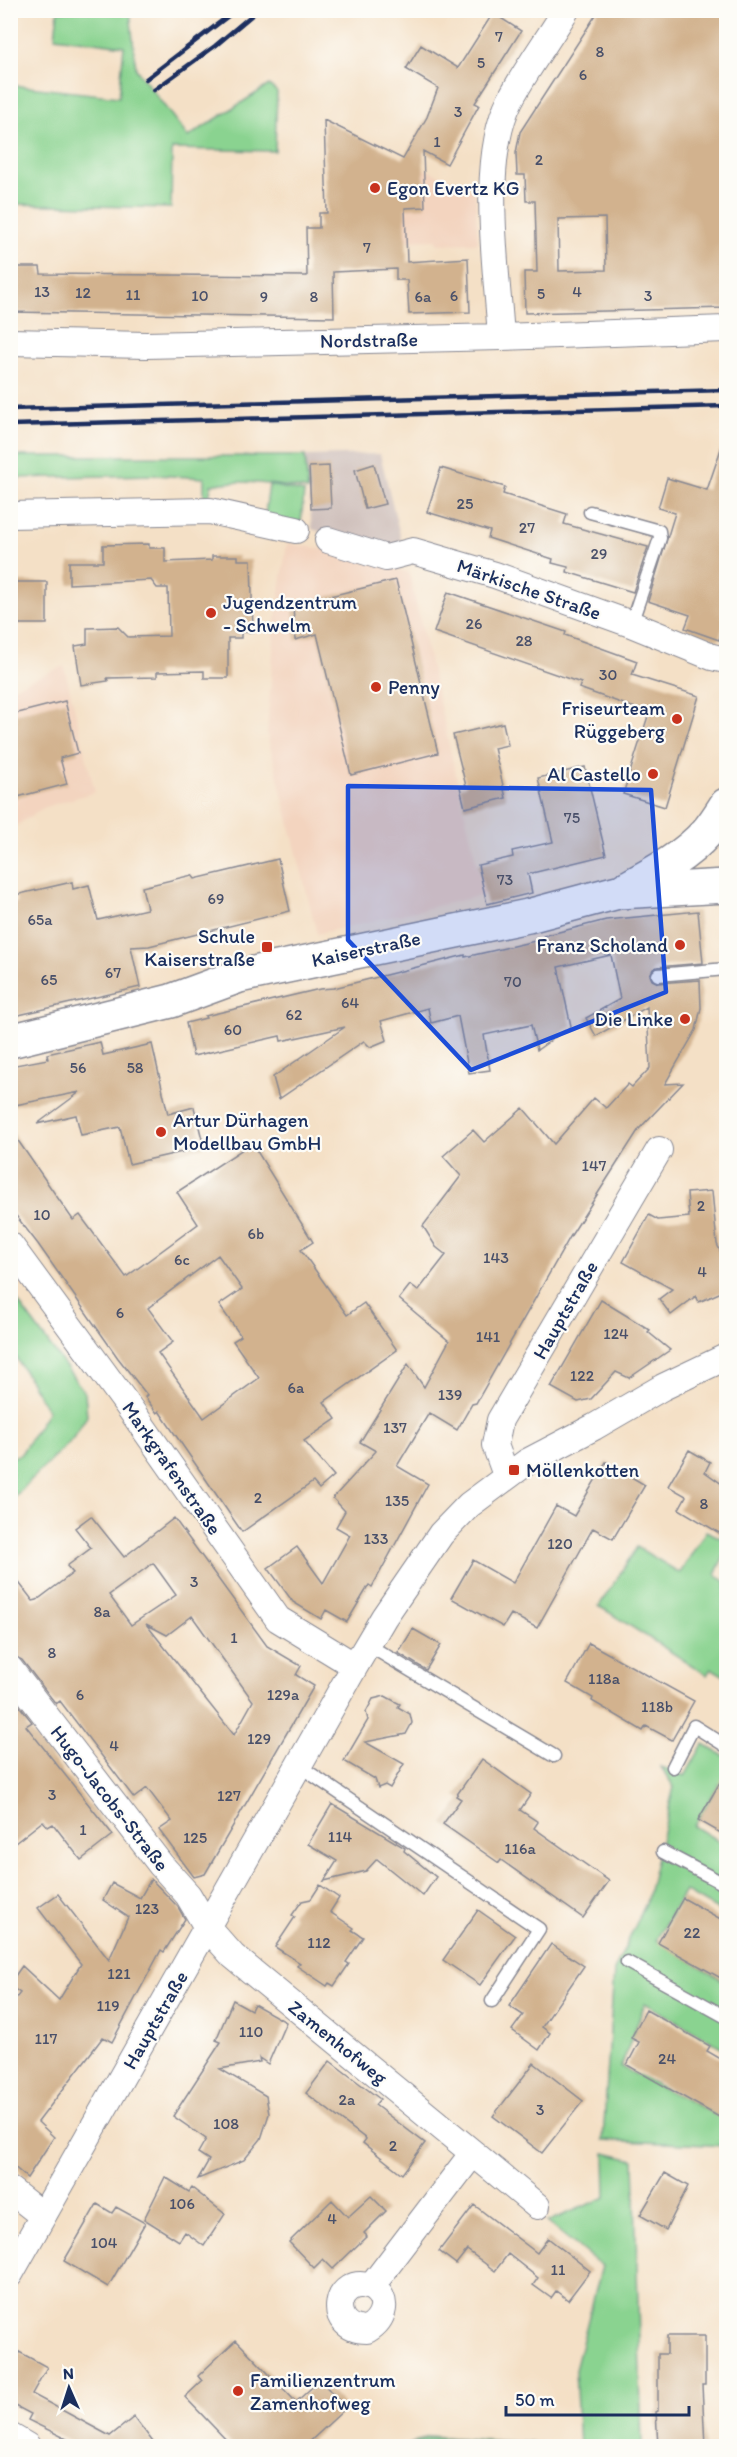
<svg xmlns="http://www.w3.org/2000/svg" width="737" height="2457" font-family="Itim,sans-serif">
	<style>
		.built { fill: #f3d4bf }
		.industrial { fill: #cfc0bb }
		.green { fill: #8ad390; stroke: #528177; stroke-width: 1.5 }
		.forest { fill: #6fb57a; stroke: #45726c; stroke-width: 1.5 }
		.building { fill: #d2b28e; fill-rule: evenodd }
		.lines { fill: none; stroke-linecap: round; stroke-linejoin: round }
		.service-casing { stroke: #888892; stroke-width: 15 }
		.minor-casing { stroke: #888892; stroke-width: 28 }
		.secondary-casing { stroke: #888892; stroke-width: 36 }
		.service { stroke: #fff; stroke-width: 12 }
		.minor { stroke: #fff; stroke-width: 26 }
		.secondary { stroke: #fff; stroke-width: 33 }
		.rail { stroke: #1b2f5e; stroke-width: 4.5 }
		.marked { fill: #1d4ed8; fill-opacity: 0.2; stroke: #1d4ed8; stroke-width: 4.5; stroke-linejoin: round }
		.poi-dot { fill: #c8321e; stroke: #fdfcf7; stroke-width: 2 }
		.labels { text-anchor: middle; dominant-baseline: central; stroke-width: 4.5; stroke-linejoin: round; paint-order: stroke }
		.number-label { font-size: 16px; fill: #49506a }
		.poi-label { font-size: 20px; fill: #1b2f5e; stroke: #fdfcf7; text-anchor: start }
		.street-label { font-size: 20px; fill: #1b2f5e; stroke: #fdfcf7 }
	</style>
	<rect width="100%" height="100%" fill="#fdfcf7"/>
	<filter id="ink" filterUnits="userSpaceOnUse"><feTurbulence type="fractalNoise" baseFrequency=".0167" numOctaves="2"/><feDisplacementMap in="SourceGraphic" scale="12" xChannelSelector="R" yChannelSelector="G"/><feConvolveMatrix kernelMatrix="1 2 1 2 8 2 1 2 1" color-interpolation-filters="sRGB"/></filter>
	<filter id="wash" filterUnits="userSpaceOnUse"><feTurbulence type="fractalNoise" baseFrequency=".008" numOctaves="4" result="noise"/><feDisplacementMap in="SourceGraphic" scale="24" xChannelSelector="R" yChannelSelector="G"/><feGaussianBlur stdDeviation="1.35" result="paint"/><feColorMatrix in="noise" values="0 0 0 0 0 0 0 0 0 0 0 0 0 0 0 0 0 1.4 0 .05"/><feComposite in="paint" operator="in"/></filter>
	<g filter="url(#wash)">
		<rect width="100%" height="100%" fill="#f4e0c6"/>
		<!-- built -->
		<path class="built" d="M323,120L386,152L475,191L478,243L437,244L436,240L406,241L329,236Z
			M287,543L346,553L409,573L484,895L317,934L267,734L275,623Z
			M64,666L95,792L45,807L11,829V688Z"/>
		<!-- industrial -->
		<path class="industrial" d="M380,454L403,547L382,552L312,529L305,456Z"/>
		<!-- green -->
		<path class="green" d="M58,11H130L136,69L188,137L269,85L277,92L275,151L172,149L171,208L11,204V85L119,97L124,46L55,37Z
			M11,456H305L308,490C275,485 244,478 211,485L209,498L204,497V478L155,475L11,478Z
			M269,485L304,492L300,533L263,529Z
			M10,1291L85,1393L87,1416L73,1438L11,1500V1458L21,1454L48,1411L11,1349Z
			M706,1531L726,1540V1552L715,1574L726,1582V1677L711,1668L707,1675L599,1606L637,1547L680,1573Z
			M703,1744L726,1757V1787L719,1784L694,1826L726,1846V1915L685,1891L656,1940L726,1982V2050L645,2003L621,2067L726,2120V2146L603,2140L614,1971L646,1903L674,1787L661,1767L685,1776Z
			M605,2153L634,2160L642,2446H579L575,2370L602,2266L547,2222L606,2197Z"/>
		<!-- forest -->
		<path class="forest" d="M427,2436L576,2446H407Z"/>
		<g id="blocks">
			<!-- building -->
			<path class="building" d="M599,10H726V308L525,313L524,272H537L535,201H526L525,175H517L516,153L520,132ZM605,218L606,270L559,271L558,219Z
				M493,13L521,31L475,103L479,105L447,164L423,151L425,207L405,208L407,262L468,258L470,312L409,314L407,280H396V269L333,272L334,317L10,312V267H40L41,274L307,276L306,228H319V213H327L324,120L403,159L427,117L438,88L406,69L421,45L458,68Z
				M723,443L726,444V619L719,640L685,628L690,615L648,601L675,513L658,508L667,478L707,490Z
				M374,464L385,504L365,509L355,470Z
				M329,466L331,508L311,509L309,467Z
				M441,468L505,487L503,494L567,514L564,524L648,547L633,592L567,572L568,567L552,563L553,559L488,538L490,531L427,512Z
				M149,544V548H165V562L212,560V556H238V560H251L253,632H241V638H228V678H204V671L157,672V677L107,678L108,681L81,685L75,646L87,644V628L118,627L128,637L169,636L168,588H157L151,580L69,584V562H103V545Z
				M396,580L438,753L351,775L317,634L295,640L293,605Z
				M10,582H47V624H10Z
				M448,592L566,632L565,635L637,661L632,675L699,696L665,807L623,794L649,713L579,688L581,683L434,632Z
				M65,701L78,753L60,758L67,784L10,799V715Z
				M503,723L508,745L494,748L506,798L465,808L460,787L466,786L453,735Z
				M585,767L606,855L528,874L532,893L487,904L478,865L513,857L512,851L553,842L538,778Z
				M278,859L290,911L149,946L131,947L140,987L10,1017V903H17L15,895L72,882L73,889L89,885L98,920L147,909L142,887L192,875L195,879Z
				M698,911L703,963L657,967L653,969L650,975L652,980L658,983L700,980L701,1008L696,1030L665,1084L683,1083L639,1129L570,1237L476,1403L472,1404L457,1430L429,1413L397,1466L428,1484L372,1587L369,1585L347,1622L326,1610L321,1619L293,1602L268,1568L297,1547L323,1583L350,1535L336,1527L345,1511L333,1498L376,1451L360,1442L408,1364L424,1387L449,1341L399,1299L410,1285L418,1291L446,1255L436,1247L423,1226L461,1176L443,1156L473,1130L484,1142L523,1108L554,1144L594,1098L606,1108L628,1084L632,1087L650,1068L647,1007L596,1036L586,1018L620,999L611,955L558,967L571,1026L537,1050L531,1025L484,1035L490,1070L469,1073L458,1016L431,1023L428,1008L381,1021L387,1040L370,1047L364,1041L279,1099L273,1077L345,1027L281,1041L280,1036L193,1056L186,1023L206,1018L205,1016L320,989L334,988L465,955V957L544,939L543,936L606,920Z
				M100,1042L103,1055L152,1044L168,1114L194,1107L204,1147L129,1164L120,1127L81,1135L76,1115L37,1124L80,1092L10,1106V1066L48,1059L47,1054Z
				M10,1129L73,1220L80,1215L126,1277L198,1224L177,1192L252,1143L313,1242L301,1250L347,1315L364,1303L397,1350L324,1402L336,1419L304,1441L334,1476L319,1489L313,1482L242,1532L159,1411L157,1413L145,1397L147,1395L118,1358L38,1244L10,1208ZM218,1255L242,1289L219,1305L241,1336L233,1341L259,1378L204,1418L158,1353L173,1342L148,1308Z
				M712,1191L717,1244L726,1264V1290L699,1302L696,1296L671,1315L659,1299L672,1289L623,1262L649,1215L658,1220L689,1217L687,1193Z
				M601,1300L650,1330L648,1332L670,1350L629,1378L616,1372L591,1399L578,1402L551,1387Z
				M689,1450L710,1462L705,1472L726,1487V1537L679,1509L686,1496L668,1486Z
				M606,1462L645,1485L613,1539L593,1528L537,1628L511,1614L503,1627L451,1598L473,1560L513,1583L556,1506L574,1516Z
				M91,1516L124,1557L174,1518L267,1646L301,1666L296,1675L314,1686L205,1874L194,1877L159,1830L172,1821L147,1788L134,1798L60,1701L56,1704L22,1660L10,1654V1571L33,1601L37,1600L73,1573L67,1566L91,1548L75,1528ZM153,1563L176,1595L131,1625L109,1595ZM192,1616L253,1701L234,1735L146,1624L167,1635Z
				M413,1629L441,1645L426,1670L398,1653Z
				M589,1643L694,1701L672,1740L646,1726L643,1731L592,1701L593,1698L567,1683Z
				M10,1694L32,1722L26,1726L113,1835L81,1860L53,1824L48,1827L43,1821L10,1847Z
				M385,1696L400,1704L398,1707L410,1714L412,1723L406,1734L365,1742L404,1764L390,1788L385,1785L378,1788L375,1779L344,1761L368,1720L366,1712L373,1699Z
				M482,1759L531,1794L520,1810L538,1822L534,1828L609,1881L583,1918L501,1860L499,1863L443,1824L461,1799L456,1796Z
				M726,1772V1836L698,1820Z
				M332,1804L405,1848L404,1851L436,1877L423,1896L377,1859L366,1871L324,1881L337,1861L308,1844Z
				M151,1879L178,1907L185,1919L164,1952L161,1950L112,2042L103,2037L38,2122L54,2137L27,2178L10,2163V2006L20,1993L10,1986V1983L22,1966L59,2000L81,1964L38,1908L58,1894L109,1960L128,1917L103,1900L112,1883L140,1898Z
				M320,1885L339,1898L330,1912L354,1928L352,1930L363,1937L346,1962L349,1964L334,1986L329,1983L327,1986L297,1966L300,1963L275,1947L295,1917L292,1915L302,1901L311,1899Z
				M683,1898L726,1922V1981L658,1943Z
				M478,1910L515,1936L480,1985L443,1960Z
				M551,1944L584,1966L542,2027L550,2033L539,2050L512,2030L523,2015L509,2006Z
				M233,2000L251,2010L254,2004L286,2022L268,2064L259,2058L260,2062L220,2069L266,2096L269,2114L261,2139L244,2160L198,2179L209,2160L198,2153L206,2139L173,2116L221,2042L216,2040Z
				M646,2010L710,2046L707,2051L726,2062V2121L627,2065L639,2042L631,2038Z
				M330,2061L380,2099L375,2105L425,2143L402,2174L363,2143L366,2139L306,2093Z
				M534,2063L583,2101L542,2153L493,2116Z
				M665,2173L688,2186L666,2230L640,2215Z
				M165,2177L189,2192L192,2188L225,2214L204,2246L185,2232L179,2241L144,2219Z
				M371,2196L386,2211L364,2233L367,2236L333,2269L323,2259L314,2268L289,2242L332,2200L348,2217Z
				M97,2204L112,2213L116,2207L145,2223L108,2287L64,2261Z
				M474,2205L537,2253L548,2238L590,2271L568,2300L556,2291L551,2298L533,2285L538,2278L508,2254L495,2271L467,2250L456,2264L439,2251Z
				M667,2336H705V2385H702L705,2446H658L656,2412L658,2411V2354H667Z
				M236,2340L296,2402L320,2380L346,2408L305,2446H232L185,2397L202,2381L198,2376Z
				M10,2347L47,2367L32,2394L110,2436L134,2417L156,2446H81L28,2420L31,2414L10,2403Z"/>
		</g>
	</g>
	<g filter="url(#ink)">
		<use href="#blocks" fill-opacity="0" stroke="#888892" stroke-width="1.5"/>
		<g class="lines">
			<defs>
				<path id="service" d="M590,512L659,531L660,538L631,624
					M658,975L726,969
					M368,1645L554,1756
					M298,1765L539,1929L492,2001
					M673,1767L694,1726L726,1746
					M663,1852L726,1885
					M627,1962L726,2017"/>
				<path id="minor" d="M501,337C497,270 479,161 510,100C526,69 548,40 566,10
					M10,342L146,345L501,337L726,329
					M10,515L210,511L296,530
					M328,540L386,558L413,551L495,575L631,624L712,657L726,660
					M10,1245L126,1403L278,1619L355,1666
					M506,1475L495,1445L500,1420L659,1150
					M10,1669L161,1865L188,1895L207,1927L233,1956L473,2153L371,2287C335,2274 324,2330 367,2330C384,2320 391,2299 371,2287
					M473,2153L537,2206
					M10,2190L43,2216
					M10,2274L355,1666L384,1617L441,1534L469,1505L527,1462L594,1427L663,1387L726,1357
					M10,2436L27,2446"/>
				<path id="secondary" d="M625,889C654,873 685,857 707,832C714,824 720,814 726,805
					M10,1041L171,1001L239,976L528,916L618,892L726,886"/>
			</defs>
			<!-- service casing -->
			<use href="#service" class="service-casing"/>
			<!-- minor casing -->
			<use href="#minor" class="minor-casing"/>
			<!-- secondary casing -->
			<use href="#secondary" class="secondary-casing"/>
			<!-- service -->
			<use href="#service" class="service"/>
			<!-- minor -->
			<use href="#minor" class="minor"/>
			<!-- secondary -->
			<use href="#secondary" class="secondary"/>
			<!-- rail -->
			<path class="rail" d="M146,79L236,10
				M154,90L215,46L258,10
				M10,409L726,390
				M10,425L726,406"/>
		</g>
	</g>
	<!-- marked area -->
	<path class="marked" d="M348,786L651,790L666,992L471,1070L348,940Z"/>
	<!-- markers -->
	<g class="poi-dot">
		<circle cx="375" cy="188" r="6"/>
		<circle cx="211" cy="613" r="6"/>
		<circle cx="376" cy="687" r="6"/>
		<circle cx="677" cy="719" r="6"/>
		<circle cx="653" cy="774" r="6"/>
		<circle cx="680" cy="945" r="6"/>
		<rect x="261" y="941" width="12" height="12" rx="3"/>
		<circle cx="685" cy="1019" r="6"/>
		<circle cx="161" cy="1132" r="6"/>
		<rect x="508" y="1464" width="12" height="12" rx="3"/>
		<circle cx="238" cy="2391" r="6"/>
	</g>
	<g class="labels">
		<!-- number labels -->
		<g class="number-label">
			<text x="499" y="36">7</text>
			<text x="600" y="51">8</text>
			<text x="481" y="62">5</text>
			<text x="583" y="74">6</text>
			<text x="458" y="111">3</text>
			<text x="437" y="141">1</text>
			<text x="539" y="159">2</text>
			<text x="367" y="247">7</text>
			<text x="42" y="291">13</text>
			<text x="577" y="291">4</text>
			<text x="83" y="292">12</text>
			<text x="541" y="293">5</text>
			<text x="133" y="294">11</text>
			<text x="200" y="295">10</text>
			<text x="454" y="295">6</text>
			<text x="648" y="295">3</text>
			<text x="264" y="296">9</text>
			<text x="314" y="296">8</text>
			<text x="423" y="296">6a</text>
			<text x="465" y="503">25</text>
			<text x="527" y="527">27</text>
			<text x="599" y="553">29</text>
			<text x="474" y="623">26</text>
			<text x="524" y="640">28</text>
			<text x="608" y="674">30</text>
			<text x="572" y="817">75</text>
			<text x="505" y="879">73</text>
			<text x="216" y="898">69</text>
			<text x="40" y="919">65a</text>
			<text x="113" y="972">67</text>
			<text x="49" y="979">65</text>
			<text x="513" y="981">70</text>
			<text x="350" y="1002">64</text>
			<text x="294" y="1014">62</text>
			<text x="233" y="1029">60</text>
			<text x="78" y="1067">56</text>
			<text x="135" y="1067">58</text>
			<text x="594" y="1165">147</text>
			<text x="701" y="1205">2</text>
			<text x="42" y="1214">10</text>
			<text x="256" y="1233">6b</text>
			<text x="496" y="1257">143</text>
			<text x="182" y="1259">6c</text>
			<text x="702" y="1271">4</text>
			<text x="120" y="1312">6</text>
			<text x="616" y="1333">124</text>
			<text x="488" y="1336">141</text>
			<text x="582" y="1375">122</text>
			<text x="296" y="1387">6a</text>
			<text x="450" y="1394">139</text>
			<text x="395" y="1427">137</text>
			<text x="258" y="1497">2</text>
			<text x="397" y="1500">135</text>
			<text x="704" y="1503">8</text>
			<text x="376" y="1538">133</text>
			<text x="560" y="1543">120</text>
			<text x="194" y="1581">3</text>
			<text x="102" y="1611">8a</text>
			<text x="234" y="1637">1</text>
			<text x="52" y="1652">8</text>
			<text x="604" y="1678">118a</text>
			<text x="80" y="1694">6</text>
			<text x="283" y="1694">129a</text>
			<text x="657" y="1706">118b</text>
			<text x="259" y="1738">129</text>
			<text x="114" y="1745">4</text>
			<text x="52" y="1794">3</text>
			<text x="229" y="1795">127</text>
			<text x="83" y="1829">1</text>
			<text x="340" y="1836">114</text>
			<text x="195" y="1837">125</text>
			<text x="520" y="1848">116a</text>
			<text x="147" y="1908">123</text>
			<text x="692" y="1932">22</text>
			<text x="319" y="1942">112</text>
			<text x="119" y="1973">121</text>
			<text x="108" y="2005">119</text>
			<text x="251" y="2031">110</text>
			<text x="46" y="2038">117</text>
			<text x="667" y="2058">24</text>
			<text x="347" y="2099">2a</text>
			<text x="540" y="2109">3</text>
			<text x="226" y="2123">108</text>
			<text x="393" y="2145">2</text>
			<text x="182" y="2203">106</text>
			<text x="332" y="2218">4</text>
			<text x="104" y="2242">104</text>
			<text x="558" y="2269">11</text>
		</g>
		<!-- poi labels -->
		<g class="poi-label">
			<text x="387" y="188">Egon Evertz KG</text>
			<text x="223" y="602">Jugendzentrum<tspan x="223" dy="23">- Schwelm</tspan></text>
			<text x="388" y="687">Penny</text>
			<text x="665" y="708" text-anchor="end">Friseurteam<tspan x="665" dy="23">Rüggeberg</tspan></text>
			<text x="641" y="774" text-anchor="end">Al Castello</text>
			<text x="255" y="936" text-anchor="end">Schule<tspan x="255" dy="23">Kaiserstraße</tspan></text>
			<text x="668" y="945" text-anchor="end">Franz Scholand</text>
			<text x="673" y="1019" text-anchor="end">Die Linke</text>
			<text x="173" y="1120">Artur Dürhagen<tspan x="173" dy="23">Modellbau GmbH</tspan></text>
			<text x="526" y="1470">Möllenkotten</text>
			<text x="250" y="2380">Familienzentrum<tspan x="250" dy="23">Zamenhofweg</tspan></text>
		</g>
		<!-- street labels -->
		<g class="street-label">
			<text transform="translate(369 340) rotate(-1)">Nordstraße</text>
			<text transform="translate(529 589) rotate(19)">Märkische Straße</text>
			<text transform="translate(366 949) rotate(-12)">Kaiserstraße</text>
			<text transform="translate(565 1310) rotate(-60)">Hauptstraße</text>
			<text transform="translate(172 1468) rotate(55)">Markgrafenstraße</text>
			<text transform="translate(110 1798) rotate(52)">Hugo-Jacobs-Straße</text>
			<text transform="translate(155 2020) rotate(-60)">Hauptstraße</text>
			<text transform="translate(338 2042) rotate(39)">Zamenhofweg</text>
		</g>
	</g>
	<!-- margin -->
	<rect width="737" height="2457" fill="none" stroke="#fdfcf7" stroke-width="36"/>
	<!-- north arrow -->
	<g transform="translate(69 2388) rotate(357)" stroke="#fdfcf7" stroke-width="4.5" paint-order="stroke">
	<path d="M0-4.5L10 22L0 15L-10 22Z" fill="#1b2f5e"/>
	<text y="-9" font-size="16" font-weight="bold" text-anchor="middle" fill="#1b2f5e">N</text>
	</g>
	<!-- scale -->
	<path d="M506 2406v9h183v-9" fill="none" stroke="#1b2f5e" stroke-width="3"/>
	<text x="515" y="2406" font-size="18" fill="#1b2f5e" stroke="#fdfcf7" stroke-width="4.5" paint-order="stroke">50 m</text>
</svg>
